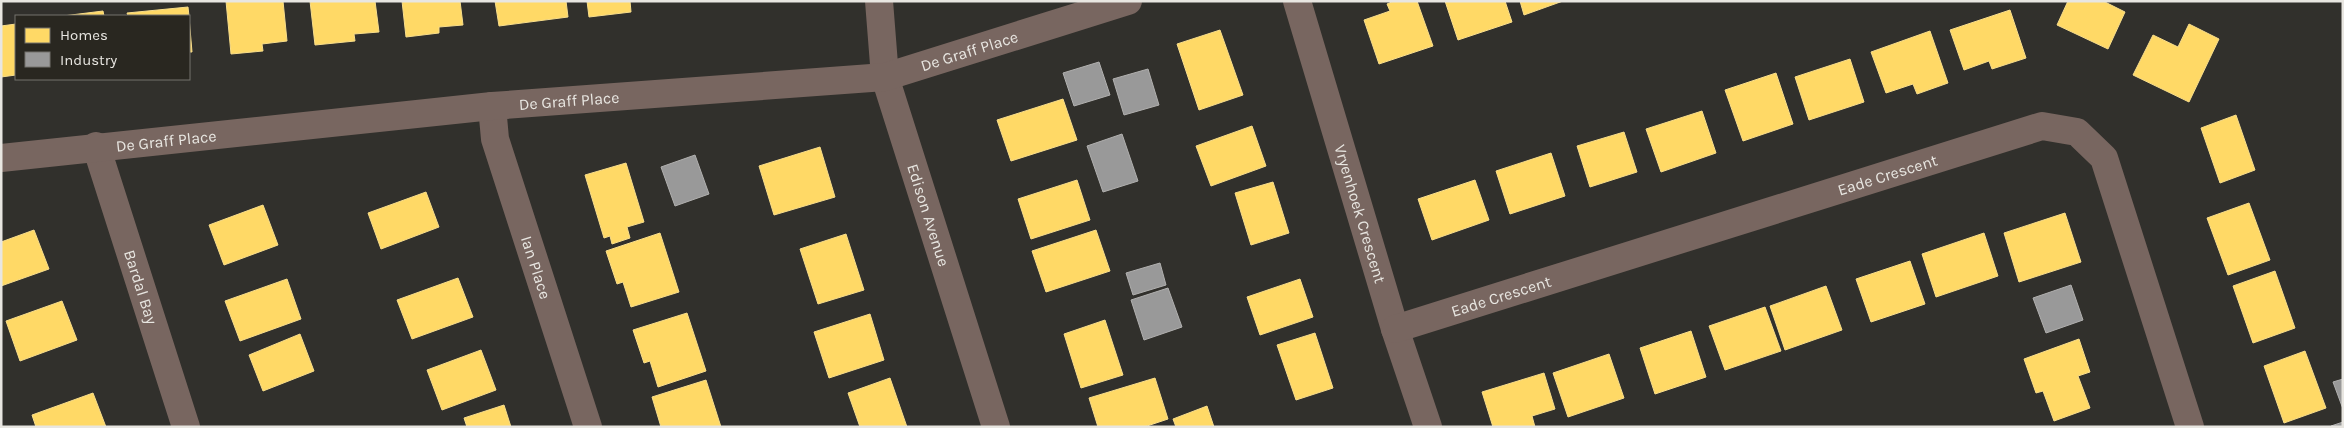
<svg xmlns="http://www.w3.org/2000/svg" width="2344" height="428" font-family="Karla,sans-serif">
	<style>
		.homes { fill: #ffd966; stroke: #f8dd8b }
		.industry { fill: #999; stroke: #b1b0af }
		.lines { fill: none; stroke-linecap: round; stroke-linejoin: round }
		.minor { stroke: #786660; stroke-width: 28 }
		.labels { text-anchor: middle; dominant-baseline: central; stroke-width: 5; stroke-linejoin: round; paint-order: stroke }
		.street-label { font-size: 16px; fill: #e8e6e1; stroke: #292720 }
	</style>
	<rect width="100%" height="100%" fill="#31302c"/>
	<!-- homes -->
	<path class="homes" d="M226,1H283L287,41L262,44L263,51L231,54Z
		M310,1H375L379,32L354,34L355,41L315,45Z
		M402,1H460L463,25L439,27V33L406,37Z
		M495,1H566L568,17L499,26Z
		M587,1H630L631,12L589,17Z
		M1394,1H1417L1433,46L1379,64L1364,20L1390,11L1387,4Z
		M1445,1H1505L1512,22L1458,40Z
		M1520,1H1563L1524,15Z
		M2068,1H2103L2125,12L2108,49L2057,25Z
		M188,7L189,16H128L127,13Z
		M2010,10L2026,58L1992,69L1989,61L1964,70L1950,30Z
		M103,11L104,16H63Z
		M189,17L192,52H189Z
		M16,24V75L1,77V26Z
		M2189,24L2219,39L2189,102L2133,75L2153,35L2178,47Z
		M1220,30L1243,95L1199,110L1177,44Z
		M1930,31L1948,83L1917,94L1913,84L1886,93L1871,52Z
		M1850,59L1864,102L1809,120L1795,77Z
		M1776,73L1793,124L1743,141L1725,90Z
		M1063,99L1077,140L1011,161L997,120Z
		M1702,111L1716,153L1661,172L1646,129Z
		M2236,115L2255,170L2220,183L2201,128Z
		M1252,126L1266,166L1211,186L1196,146Z
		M1624,132L1637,172L1590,187L1577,146Z
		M820,147L835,197L774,215L759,166Z
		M1551,153L1565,196L1510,214L1496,171Z
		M626,163L644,222L627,227L630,238L612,244L610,236L604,238L585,175Z
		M1077,180L1090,220L1031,239L1018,199Z
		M1475,180L1489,220L1432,240L1418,199Z
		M1273,182L1289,233L1251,245L1235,193Z
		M426,192L439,227L381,249L368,213Z
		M2249,203L2270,260L2228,275L2207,218Z
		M263,205L278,245L224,265L209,225Z
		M2065,213L2081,262L2019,282L2004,233Z
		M34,230L49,269L1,286V242Z
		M1096,230L1110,271L1046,292L1032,251Z
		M660,233L679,292L631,307L623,282L617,284L606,251Z
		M1984,233L1998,276L1936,297L1922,254Z
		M846,234L864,290L818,304L800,249Z
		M1910,261L1925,304L1871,322L1856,279Z
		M2275,271L2295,328L2253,343L2233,286Z
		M458,278L473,317L412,339L397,300Z
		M287,279L301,319L240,341L225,301Z
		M1300,279L1313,317L1260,335L1247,297Z
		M1826,286L1842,330L1785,350L1770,306Z
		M62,301L77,340L20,361L6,321Z
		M1765,307L1781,351L1725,370L1709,326Z
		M687,313L706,371L658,387L650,361L644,363L633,330Z
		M870,314L884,360L829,378L814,332Z
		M1105,320L1123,375L1081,388L1064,334Z
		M1691,331L1706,377L1655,394L1640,348Z
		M1315,333L1333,388L1296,400L1277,345Z
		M300,334L314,371L263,391L249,355Z
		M2079,339L2090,372L2078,376L2090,408L2054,421L2043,391L2036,393L2024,359Z
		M481,350L496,390L442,410L427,370Z
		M2305,351L2326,408L2284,423L2264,366Z
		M1609,354L1624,398L1568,417L1553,373Z
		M1544,373L1555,409L1532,416L1535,427H1493L1482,392Z
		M890,378L907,427H860L848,393Z
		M1155,378L1168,419L1144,427H1098L1089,398Z
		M706,380L721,427H661L652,397Z
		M93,393L106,427H36L32,415Z
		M504,405L511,427H467L464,418Z
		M1207,406L1214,427H1176L1173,419Z"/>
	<!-- industry -->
	<path class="industry" d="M1099,62L1110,95L1074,106L1063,73Z
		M1148,69L1159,105L1124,115L1113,79Z
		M1122,134L1138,181L1103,192L1087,146Z
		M695,155L709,194L675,206L661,167Z
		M1160,263L1166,285L1133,295L1126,273Z
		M2071,285L2083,320L2046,333L2033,298Z
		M1168,288L1182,327L1144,340L1131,300Z
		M2343,379V409L2333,382Z
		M2343,422V427H2331V426Z"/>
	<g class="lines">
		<!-- minor -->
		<g class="minor">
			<path id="s1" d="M879,1L885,77L996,427"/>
			<path id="s2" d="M1297,1L1395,329L1428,427"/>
			<path id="s3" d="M492,106L495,139L588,427"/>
			<path id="s4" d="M96,146L186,427"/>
			<path id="s5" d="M1,158L492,106L885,77L1128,1"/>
			<path id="s6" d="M1395,329L2042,126L2077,132L2104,158L2190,427"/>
		</g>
	</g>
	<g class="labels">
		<!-- street labels -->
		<g class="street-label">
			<text stroke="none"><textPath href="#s5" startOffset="976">De Graff Place</textPath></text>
			<text stroke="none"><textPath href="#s5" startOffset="571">De Graff Place</textPath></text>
			<text stroke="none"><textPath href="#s5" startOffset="166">De Graff Place</textPath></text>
			<text stroke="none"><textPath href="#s6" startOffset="516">Eade Crescent</textPath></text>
			<text stroke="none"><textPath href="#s2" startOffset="222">Vryenhoek Crescent</textPath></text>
			<text stroke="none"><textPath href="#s1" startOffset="221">Edison Avenue</textPath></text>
			<text stroke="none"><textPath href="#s3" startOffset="168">Ian Place</textPath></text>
			<text stroke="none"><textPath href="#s4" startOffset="148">Bardal Bay</textPath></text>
			<text stroke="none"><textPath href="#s6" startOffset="111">Eade Crescent</textPath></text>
		</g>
	</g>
	<!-- border -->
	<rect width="2344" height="428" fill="none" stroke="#e8e6e1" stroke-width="5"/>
	<!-- legend -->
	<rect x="15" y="15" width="175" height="65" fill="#292720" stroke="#75736d"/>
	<rect x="25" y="28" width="25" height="15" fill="#ffd966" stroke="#75736d"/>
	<text x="60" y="40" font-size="15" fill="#e8e6e1">Homes</text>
	<rect x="25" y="52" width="25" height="15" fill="#999999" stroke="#75736d"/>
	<text x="60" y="65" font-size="15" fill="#e8e6e1">Industry</text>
</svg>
